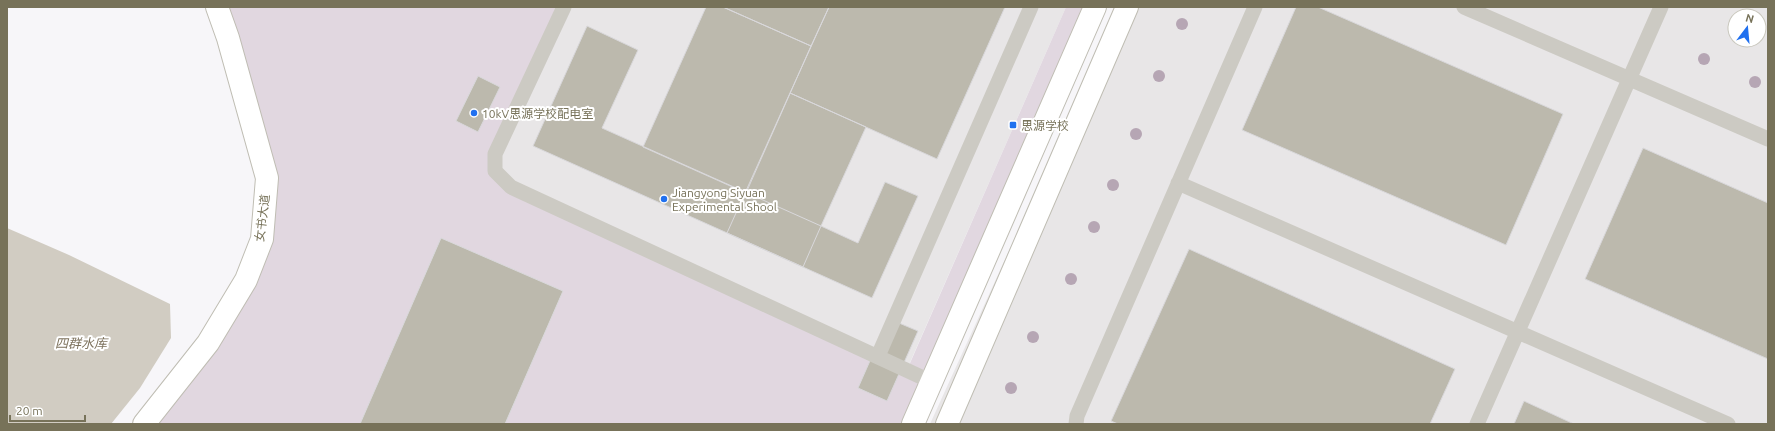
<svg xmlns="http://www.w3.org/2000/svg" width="1775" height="431" font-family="Ubuntu,'Noto Sans SC',sans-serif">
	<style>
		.built { fill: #e8e6e7; fill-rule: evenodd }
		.green { fill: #e1d7e0 }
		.water { fill: #d1ccc2 }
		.building { fill: #bcb9ad; stroke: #d9d8db }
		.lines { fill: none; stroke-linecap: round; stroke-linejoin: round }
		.secondary-casing { stroke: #bfbdb3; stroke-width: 24 }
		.lane { stroke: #cccac3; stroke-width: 15 }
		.secondary { stroke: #fff; stroke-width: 22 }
		.tree { fill: #b6a6b4 }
		.poi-dot { fill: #2070ef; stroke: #fff; stroke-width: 1.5 }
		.labels { text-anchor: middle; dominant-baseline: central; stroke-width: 4; stroke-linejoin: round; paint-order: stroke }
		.poi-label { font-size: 12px; fill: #777259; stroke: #fff; text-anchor: start }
		.street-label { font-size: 12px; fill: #777259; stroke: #fff }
		.water-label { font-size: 13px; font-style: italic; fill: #7d725d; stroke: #fff }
	</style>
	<rect width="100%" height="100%" fill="#f7f6f9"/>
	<!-- built -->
	<path class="built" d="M300,7H1066L883,424H248Z
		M1120,7H1768V424H930ZM1735,16H1759V40H1735Z"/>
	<!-- green -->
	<path class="green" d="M217,7H564L495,154L511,187L907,370L1066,7H1095L913,424H505L563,291L441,238L360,424H144L246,280L267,178Z"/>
	<!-- water -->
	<path class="water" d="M7,228L69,255L170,304L171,338L140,388L111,424H7Z"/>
	<!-- building -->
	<path class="building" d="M706,7H723L811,46L746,193L643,147Z
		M723,7H829L811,46Z
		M829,7H1005L937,159L790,93Z
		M1296,7H1318L1563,114L1506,245L1242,130Z
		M587,26L638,50L602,128L821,226L803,267L533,146Z
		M478,76L500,87L478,132L456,121Z
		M790,93L866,127L821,226L858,243L885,182L918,196L872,298L727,233Z
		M1643,148L1768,203V359L1585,279Z
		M441,238L563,291L505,424H360Z
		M1189,249L1455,369L1430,424H1118L1111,421Z
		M899,323L918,331L887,401L858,388L880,338Z
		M1524,401L1574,424H1514Z"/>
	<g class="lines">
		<defs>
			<path id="secondary" d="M144,424L208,343L246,280L262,239L267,178L228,38L217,7
				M913,424L1095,7
				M947,424L1127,7"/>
		</defs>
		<!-- secondary casing -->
		<use href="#secondary" class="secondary-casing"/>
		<!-- lane -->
		<path class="lane" d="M564,7L495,154V171L511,187L932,382
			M1464,7L1768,139
			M1178,183L1728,424
			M878,356L1031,7
			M1076,424L1077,416L1255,7
			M1477,424L1661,7"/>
		<!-- secondary -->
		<use href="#secondary" class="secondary"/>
	</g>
	<!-- trees -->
	<g class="tree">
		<circle cx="1182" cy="24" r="6"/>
		<circle cx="1704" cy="59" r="6"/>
		<circle cx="1159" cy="76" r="6"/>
		<circle cx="1755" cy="82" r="6"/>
		<circle cx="1136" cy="134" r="6"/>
		<circle cx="1113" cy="185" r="6"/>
		<circle cx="1094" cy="227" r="6"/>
		<circle cx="1071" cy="279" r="6"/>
		<circle cx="1033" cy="337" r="6"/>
		<circle cx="1011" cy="388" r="6"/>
	</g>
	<!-- markers -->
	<g class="poi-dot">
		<circle cx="474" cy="113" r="4"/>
		<rect x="1009" y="121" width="8" height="8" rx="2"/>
		<circle cx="664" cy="199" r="4"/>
	</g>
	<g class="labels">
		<!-- poi labels -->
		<g class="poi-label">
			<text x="482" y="113">10kV思源学校配电室</text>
			<text x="1021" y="125">思源学校</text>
			<text x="672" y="192">Jiangyong Siyuan<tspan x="672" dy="14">Experimental Shool</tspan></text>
		</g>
		<!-- street labels -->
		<g class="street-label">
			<text transform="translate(262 218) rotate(-83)">女书大道</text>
		</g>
		<!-- water labels -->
		<g class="water-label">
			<text x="81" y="343">四群水库</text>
		</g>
	</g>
	<!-- border -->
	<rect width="1775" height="431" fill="none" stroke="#777259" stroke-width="16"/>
	<!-- north arrow -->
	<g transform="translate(1747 28) rotate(16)"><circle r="19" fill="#ffffff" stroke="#c9c7bd"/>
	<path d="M0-3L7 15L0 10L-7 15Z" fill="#2070ef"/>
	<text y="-6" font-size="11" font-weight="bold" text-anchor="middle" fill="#777259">N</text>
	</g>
	<!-- scale -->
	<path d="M10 415v6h75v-6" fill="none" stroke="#777259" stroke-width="2"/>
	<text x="16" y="415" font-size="12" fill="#777259" stroke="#ffffff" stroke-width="3" paint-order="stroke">20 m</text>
</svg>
